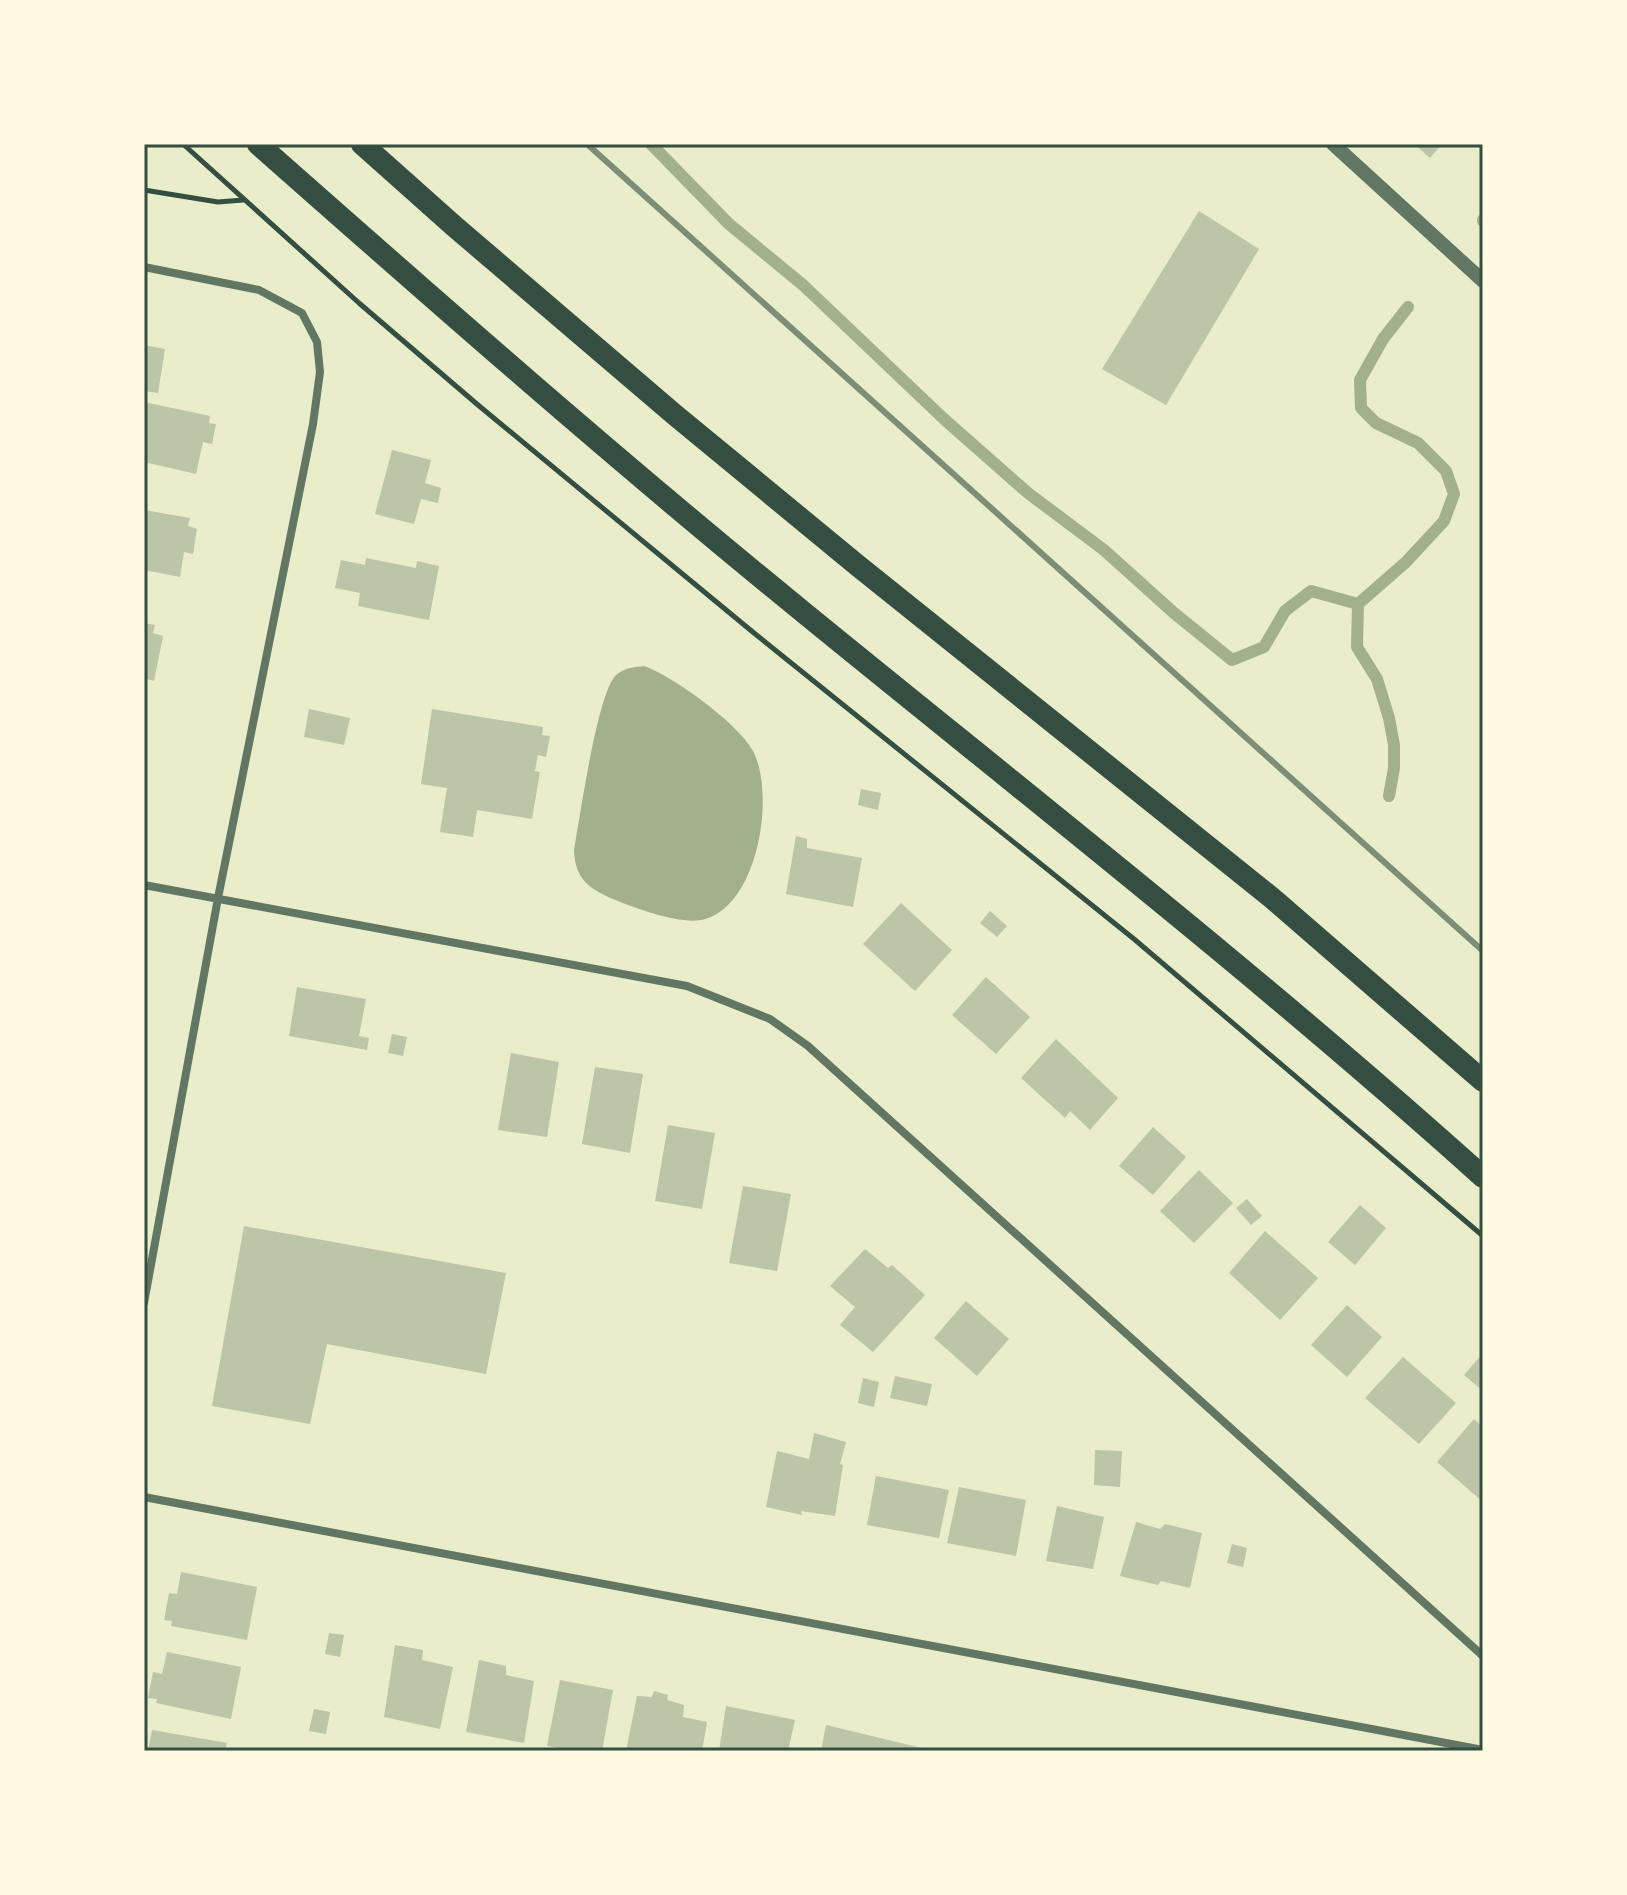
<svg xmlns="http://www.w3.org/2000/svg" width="1627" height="1895" font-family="Raleway,sans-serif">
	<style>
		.water { fill: #a3b18a }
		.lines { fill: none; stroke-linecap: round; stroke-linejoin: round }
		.stream { stroke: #a3b18a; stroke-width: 12 }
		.building { fill: #bcc5a7 }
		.path { stroke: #344e41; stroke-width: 5 }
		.minor { stroke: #617663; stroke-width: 8 }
		.tertiary { stroke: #617663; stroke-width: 14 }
		.trunk { stroke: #344e41; stroke-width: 22 }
		.rail { stroke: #7c8e77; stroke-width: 6 }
		.neatline { fill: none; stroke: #344e41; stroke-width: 3 }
	</style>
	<rect width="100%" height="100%" fill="#e9edc9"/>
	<!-- water -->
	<path class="water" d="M644,666C673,676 739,724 753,751C776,795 758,909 701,920C679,924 638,909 618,901C591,890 575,881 574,850C580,818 597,694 616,675C624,668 634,667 644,666Z"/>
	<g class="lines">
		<!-- stream -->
		<path class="stream" d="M651,144L729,224L803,285L944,419L1028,493L1104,550L1174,613L1232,660L1264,647L1285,611L1311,591L1358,604
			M1483,221V220
			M1358,604L1406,562L1444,521L1454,494L1446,471L1418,443L1376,423L1361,408L1360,380L1383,339L1408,307
			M1358,604L1357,647L1377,679L1389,718L1394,745V768L1389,796"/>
	</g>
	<!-- building -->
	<path class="building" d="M1414,144H1442L1430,158Z
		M1199,211L1259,249L1166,405L1102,369Z
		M144,345L165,349L158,393L144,391Z
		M144,402L210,416L209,423L216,424L212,444L203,442L196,474L144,462Z
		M392,450L431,460L425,483L441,488L438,503L421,499L414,524L375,514Z
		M144,510L190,518L188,526L197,529L193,554L184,552L180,577L144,570Z
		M366,558L416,568L417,561L439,566L429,620L358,606L360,593L335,588L341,560L365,565Z
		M144,623L155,625L153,633L163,636L154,681L144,678Z
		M309,709L350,718L344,745L304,737Z
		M432,709L543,727L542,735L550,736L546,757L538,755L535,771L540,772L532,819L477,810L473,837L440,832L447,788L421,784Z
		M861,789L881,793L878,810L858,805Z
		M796,836L807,839V848L862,858L853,907L786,894Z
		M901,903L952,950L915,991L863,944Z
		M990,911L1007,926L997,937L980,923Z
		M986,977L1030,1017L996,1054L952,1015Z
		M297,987L366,999L359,1036L369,1038L367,1050L289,1036Z
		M392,1034L407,1037L403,1056L388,1053Z
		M1056,1039L1118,1098L1090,1130L1070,1111L1065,1118L1021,1078Z
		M511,1053L559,1062L547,1137L498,1130Z
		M595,1067L643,1074L630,1153L582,1144Z
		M668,1125L715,1133L702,1209L655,1201Z
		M1153,1127L1186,1157L1153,1195L1119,1166Z
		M1199,1170L1233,1203L1194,1243L1160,1211Z
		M743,1186L791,1194L777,1271L729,1263Z
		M1247,1199L1262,1216L1251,1225L1236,1208Z
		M1360,1205L1386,1228L1355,1265L1328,1242Z
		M244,1226L506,1273L486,1374L327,1344L310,1424L212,1406Z
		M1265,1231L1318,1278L1280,1320L1229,1273Z
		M865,1249L888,1268L892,1265L925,1295L873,1352L840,1325L855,1307L830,1286Z
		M966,1301L1009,1339L977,1376L934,1338Z
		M1347,1305L1382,1337L1347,1377L1311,1345Z
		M1483,1353V1391L1464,1375Z
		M1403,1357L1456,1403L1419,1444L1365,1398Z
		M895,1376L932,1384L927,1406L890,1398Z
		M863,1378L879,1382L874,1407L858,1403Z
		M1474,1419L1483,1427V1502L1437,1462Z
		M814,1433L846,1442L840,1464L843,1465L835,1516L801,1511L802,1515L766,1507L777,1451L809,1459Z
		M1095,1450L1122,1451L1120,1487L1094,1485Z
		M876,1476L949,1490L939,1538L867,1525Z
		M959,1487L1026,1500L1016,1556L947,1543Z
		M1057,1506L1104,1517L1093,1569L1046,1561Z
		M1136,1522L1160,1529L1165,1524L1202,1533L1190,1588L1161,1581L1158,1585L1120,1576Z
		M1232,1544L1247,1548L1243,1567L1227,1563Z
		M181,1572L257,1587L247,1640L171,1626L172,1621L164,1620L169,1593L177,1594Z
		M329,1633L344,1635L340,1657L325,1654Z
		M395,1645L423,1650L422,1660L453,1667L440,1729L384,1717Z
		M167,1652L241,1667L231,1719L156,1703L157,1699L148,1698L153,1672L162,1674Z
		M479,1660L506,1666V1675L534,1681L524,1743L466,1732Z
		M560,1680L613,1690L602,1751H573L547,1746Z
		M654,1691L668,1695L667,1700L684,1705L683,1717L707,1722L702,1751H626L637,1696L652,1697Z
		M726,1706L795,1720L788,1751H719Z
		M314,1709L330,1712L326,1734L309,1731Z
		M826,1725L930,1750V1751H821Z
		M152,1730L227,1743L225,1751H148Z"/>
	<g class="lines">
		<!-- path -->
		<path class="path" d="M183,144L359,303L478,405L754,633L1134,939L1483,1236
			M144,190L218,202L243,200"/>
		<!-- minor -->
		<path class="minor" d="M144,267L259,290L302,313L317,342L320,372L313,424L218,898L144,1303
			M144,885L687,986L770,1019L808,1046L1483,1656
			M144,1497L1483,1750"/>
		<!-- tertiary -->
		<path class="tertiary" d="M1333,144L1483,281"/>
		<!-- trunk -->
		<path class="trunk" d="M258,144C439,304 621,464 808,616C1035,801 1265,981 1483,1177
			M362,144L454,226L675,415L857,565L1272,898L1483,1081"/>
		<!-- rail -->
		<path class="rail" d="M587,144L1483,951"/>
	</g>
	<!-- border -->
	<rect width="1627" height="1895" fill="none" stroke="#fefae0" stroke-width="292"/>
	<rect x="146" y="146" width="1335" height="1603" class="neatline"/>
</svg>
